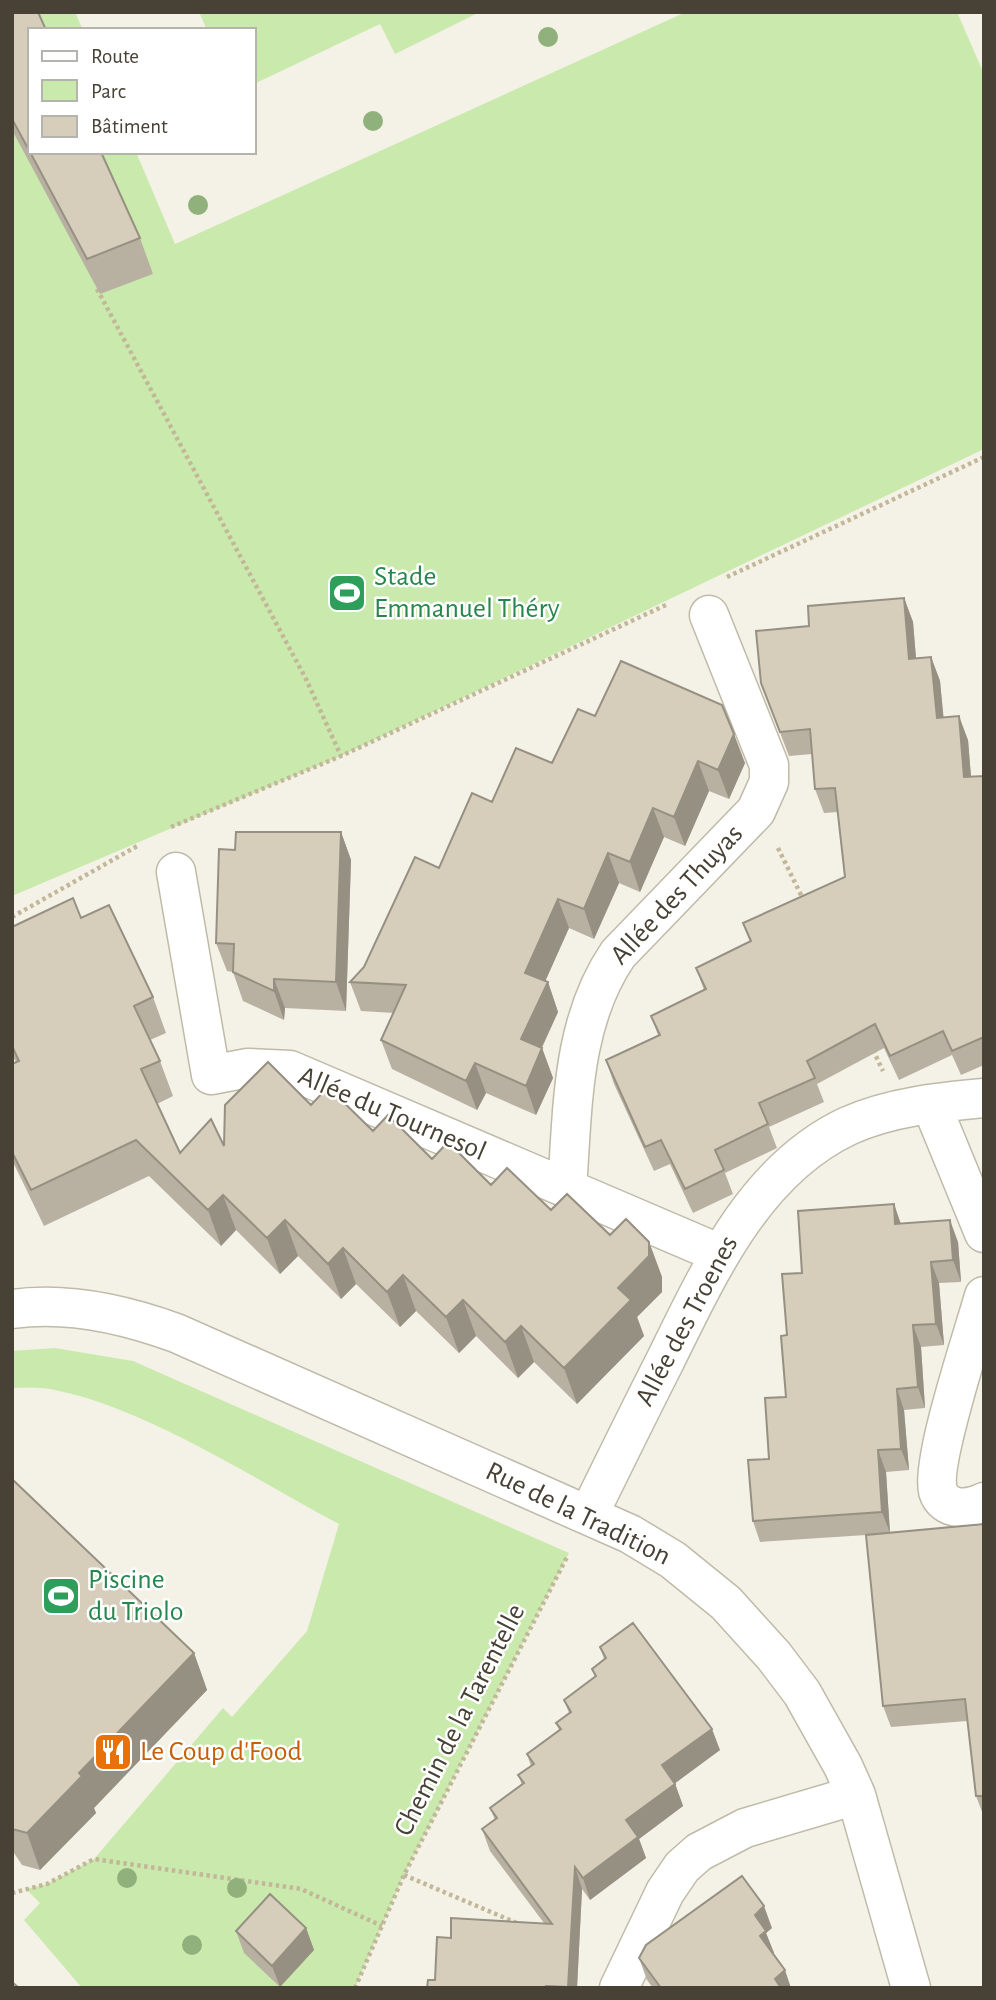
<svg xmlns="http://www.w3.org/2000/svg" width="996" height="2000" font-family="'Alegreya Sans',sans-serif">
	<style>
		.green { fill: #caeaad }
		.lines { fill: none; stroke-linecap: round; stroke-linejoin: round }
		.minor-casing { stroke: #c0baa8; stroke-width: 41 }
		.path { stroke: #c2b799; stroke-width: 4.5; stroke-dasharray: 3.5 3.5; stroke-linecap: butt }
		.minor { stroke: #fff; stroke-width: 38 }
		.tree { fill: #90b17c }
		.wall { fill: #b8b1a1 }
		.shaded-wall { fill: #969083 }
		.building { fill: #d6cebb; stroke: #969083; stroke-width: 2 }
		.labels { text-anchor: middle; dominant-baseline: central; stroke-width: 5; stroke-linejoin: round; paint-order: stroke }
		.leisure-label { font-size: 28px; fill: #27864d; stroke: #fff; text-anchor: start }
		.street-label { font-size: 28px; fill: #474235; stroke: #fff }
		.food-label { font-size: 28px; fill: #c56008; stroke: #fff; text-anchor: start }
	</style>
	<rect width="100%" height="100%" fill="#f4f1e6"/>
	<!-- green -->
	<path class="green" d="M12,12H75L83,30H30V152H136L175,244L686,12H957L984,74V449L341,756L12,896Z
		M199,12H480L395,54L380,24L254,84V30H207Z
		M55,1348L133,1361L569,1553L404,1875L355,1988H82L24,1920L40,1903L26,1889L47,1884L94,1859L223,1708L232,1717L307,1631L339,1524C256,1480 146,1408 55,1390C41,1387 26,1388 12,1388V1351Z"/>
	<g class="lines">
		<defs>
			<path id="minor" d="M176,872L211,1075L248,1068L290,1070L718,1253
				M931,1104L984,1233
				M567,1188C573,1107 571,1023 618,954L756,811L769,782V765L709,615
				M984,1296C974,1332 930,1462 938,1491C944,1511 968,1510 984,1502
				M12,1309C68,1301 124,1314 176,1333L630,1534L673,1560L726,1603L774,1656L802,1693L843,1766L856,1795L911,1988
				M589,1514C614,1463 639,1412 665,1361C708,1274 754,1170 848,1126C890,1107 939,1102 984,1098
				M619,1988L665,1892L682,1867L699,1852L745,1828L856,1795"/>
		</defs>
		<!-- minor casing -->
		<use href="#minor" class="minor-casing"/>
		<!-- path -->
		<path class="path" d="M97,289L306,679L341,756
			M727,577L984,457
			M171,827L341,756L668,604
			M778,848L803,899
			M12,917L139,845
			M873,1050L883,1071
			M404,1875L519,1924
			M12,1893L47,1884L94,1859L301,1889L382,1926
			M355,1988L404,1875L568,1555"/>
		<!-- minor -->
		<use href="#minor" class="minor"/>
	</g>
	<!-- trees -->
	<g class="tree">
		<circle cx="548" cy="37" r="10"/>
		<circle cx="373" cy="121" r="10"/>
		<circle cx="198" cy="205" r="10"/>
		<circle cx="127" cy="1878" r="10"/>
		<circle cx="237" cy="1888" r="10"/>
		<circle cx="192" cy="1945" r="10"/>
	</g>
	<!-- wall -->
	<path class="wall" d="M12,12L140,238L153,274L100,294L12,130Z
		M904,598L913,622L916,658L931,657L940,681L943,717L968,740L971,777L984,776V1065L961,1075L952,1055L899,1080L884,1048L817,1084L824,1102L769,1127L777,1148L725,1173L733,1194L693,1213L670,1164L654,1171L614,1084L606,1060L658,1035L651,1016L704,990L696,968L750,942L743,923L845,877L838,812L824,813L815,789L812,754L789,756L761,683L809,626Z
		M595,716L745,763L729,799L709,791L685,846L664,837L640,892L619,883L594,939L569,928L545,981L548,982L558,1012L542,1048L553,1078L536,1115L486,1093L477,1110L392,1069L381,1040L394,1013L361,1011L350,982L364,967L439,868L492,802L552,763Z
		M341,832L351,860L346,1011L285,1008L284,1020L243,1001L233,972L227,971L216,943L235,850Z
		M81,918L153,997L166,1033L150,1040L160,1061L173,1096L157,1104L180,1153L224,1146L311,1105L373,1131L491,1185L610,1235L649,1242L662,1277V1292L637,1317L644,1336L577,1404L534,1362L518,1378L476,1336L459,1353L416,1311L400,1327L356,1284L341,1299L298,1256L280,1274L236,1230L221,1246L149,1176L44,1226L12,1160V1064L16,1062L12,1055V927Z
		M894,1204L901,1224L958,1242L961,1282L939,1283L944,1345L921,1347L925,1408L904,1410L909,1470L886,1472L890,1533L984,1524V1817L976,1796L967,1721L891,1727L883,1706L866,1535L760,1542L753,1521L786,1397L787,1335L802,1273Z
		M12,1479L194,1653L207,1690L94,1808L96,1813L40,1870L22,1865L12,1850Z
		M600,1647L720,1750L675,1783L683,1806L639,1839L646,1858L590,1900L582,1889L577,1988H427L435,1980L451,1938L544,1923L490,1851L482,1829L495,1820L490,1808L522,1785L518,1775L531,1766L527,1754L559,1730L556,1723L569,1713L564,1700L595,1677L592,1669L604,1659Z
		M306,1928L314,1950L280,1987L244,1953L236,1931Z
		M772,1928L766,1933L774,1953H773L791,1988H653L647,1980L639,1958Z"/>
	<!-- shaded-wall -->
	<path class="shaded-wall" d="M904,598L913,622L918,683L909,659Z
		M931,657L940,681L946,742L937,718Z
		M959,716L968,740L973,801L964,777Z
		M734,734L745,763L729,799L718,770Z
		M698,761L709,791L685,846L674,817Z
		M653,808L664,837L640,892L630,862Z
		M341,832L351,860L346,1011L336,982Z
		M608,853L619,883L594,939L584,909Z
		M558,899L569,928L536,1002L525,973Z
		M274,979L285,1008L284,1020L274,991Z
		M548,982L558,1012L532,1068L521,1039Z
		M542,1048L553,1078L536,1115L526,1086Z
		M475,1063L486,1093L477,1110L466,1081Z
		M223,1195L236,1230L221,1246L208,1210Z
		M894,1204L901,1225L895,1224Z
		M285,1220L298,1256L280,1274L267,1238Z
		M950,1220L958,1242L961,1282L953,1260Z
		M649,1242L662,1277V1292L637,1317L644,1336L577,1404L564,1368Z
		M343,1248L356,1284L341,1299L328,1264Z
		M931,1262L939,1283L944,1345L936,1324Z
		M403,1275L416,1311L400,1327L387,1292Z
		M463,1300L476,1336L459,1353L446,1317Z
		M913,1325L921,1347L925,1408L918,1387Z
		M521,1326L534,1362L518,1378L505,1342Z
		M897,1389L904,1410L909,1470L901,1449Z
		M878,1450L886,1472L890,1533L882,1512Z
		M194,1653L207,1690L94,1808L96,1813L40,1870L27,1833L79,1773Z
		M712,1729L720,1750L670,1787L662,1765Z
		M675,1784L683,1806L639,1839L646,1858L590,1900L583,1878L626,1820Z
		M575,1867L582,1889L577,1988H568Z
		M764,1906L772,1928L766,1933L774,1953L768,1957L760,1936L755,1915Z
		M306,1928L314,1950L280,1987L272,1966Z
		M785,1970L791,1988H779L775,1979Z"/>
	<!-- building -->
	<path class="building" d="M12,12H38L46,30H30V152L12,119Z
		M30,152H101L140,238L87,259Z
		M904,598L909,659L931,657L937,718L959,716L964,777L984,776V1037L952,1051L943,1031L890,1056L875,1024L807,1061L815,1078L759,1103L768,1124L715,1150L724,1170L685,1189L661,1140L645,1147L606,1060L660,1035L651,1016L706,989L696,968L751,941L743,923L845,877L835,788L815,789L810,729L780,732L761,683L756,631L809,626L808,606Z
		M621,661L722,705L734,734L718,770L698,761L674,817L653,808L630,862L608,853L584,909L558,899L525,973L548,982L521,1039L542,1048L526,1086L475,1063L466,1081L381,1040L406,985L350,982L364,967L415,857L439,868L472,793L492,802L516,748L552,763L578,709L595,716Z
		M236,832H341L336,982L274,979V991L233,972L234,944L216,943L219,849L235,850Z
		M73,898L81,918L109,905L153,997L134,1006L160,1061L141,1069L180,1153L211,1119L224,1146L225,1105L268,1062L311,1105L328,1087L373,1131L388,1115L432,1159L448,1142L491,1185L507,1168L551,1210L567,1194L610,1235L626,1219L649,1242V1256L618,1288L631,1300L564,1368L521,1326L505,1342L463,1300L446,1317L403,1275L387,1292L343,1248L328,1264L285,1220L267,1238L223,1195L208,1210L136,1140L31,1190L12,1152V1064L19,1061L12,1046V927Z
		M894,1204L895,1224L950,1220L953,1260L931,1262L936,1324L913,1325L918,1387L897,1389L901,1449L878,1450L882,1512L753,1521L748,1460L769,1459L765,1398L786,1397L781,1336L787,1335L782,1274L802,1273L798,1211Z
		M12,1479L194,1653L79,1773L82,1776L27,1833L12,1829Z
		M984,1524V1796H976L965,1699L883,1706L866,1535Z
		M633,1623L712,1729L662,1765L675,1784L626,1820L638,1837L583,1878L575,1867L568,1987L546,1986V1988H427L428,1980H435L437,1937L451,1938V1918L552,1924L482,1829L497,1818L490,1808L524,1783L518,1775L534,1764L527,1754L561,1729L556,1723L571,1712L564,1700L596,1676L592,1669L606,1658L600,1647Z
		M742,1876L764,1906L755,1915L766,1931L760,1936L785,1970L775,1979L781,1988H661L639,1958L646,1945Z
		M270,1894L306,1928L272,1966L236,1931Z
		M12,1982L19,1988H12Z"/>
	<!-- icons -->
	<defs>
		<symbol id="stadium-square" viewBox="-11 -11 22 22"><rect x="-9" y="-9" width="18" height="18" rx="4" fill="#2e9e5b" stroke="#fff"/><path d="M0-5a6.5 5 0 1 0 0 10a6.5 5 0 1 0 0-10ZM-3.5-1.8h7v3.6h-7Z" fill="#fff"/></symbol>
		<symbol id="restaurant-square" viewBox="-11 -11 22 22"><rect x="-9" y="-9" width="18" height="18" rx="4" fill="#e8710a" stroke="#fff"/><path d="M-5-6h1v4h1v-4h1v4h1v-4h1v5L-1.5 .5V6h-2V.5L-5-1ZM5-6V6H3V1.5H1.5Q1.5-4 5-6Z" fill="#fff"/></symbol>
	</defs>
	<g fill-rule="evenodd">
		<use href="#stadium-square" x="325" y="571" width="44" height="44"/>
		<use href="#stadium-square" x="39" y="1574" width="44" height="44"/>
		<use href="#restaurant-square" x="91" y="1730" width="44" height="44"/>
	</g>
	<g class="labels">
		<!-- leisure labels -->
		<g class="leisure-label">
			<text x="374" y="577">Stade<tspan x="374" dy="32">Emmanuel Théry</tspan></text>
			<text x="88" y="1580">Piscine<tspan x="88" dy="32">du Triolo</tspan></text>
		</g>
		<!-- street labels -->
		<g class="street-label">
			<text transform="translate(677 895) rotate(-47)">Allée des Thuyas</text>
			<text transform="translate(392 1114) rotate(23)">Allée du Tournesol</text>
			<text transform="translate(687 1321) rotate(-62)">Allée des Troenes</text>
			<text transform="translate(578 1514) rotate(26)">Rue de la Tradition</text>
			<text transform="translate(460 1720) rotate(-63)">Chemin de la Tarentelle</text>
		</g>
		<!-- food labels -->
		<g class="food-label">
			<text x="140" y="1752">Le Coup d'Food</text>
		</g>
	</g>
	<!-- border -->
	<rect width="996" height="2000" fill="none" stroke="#474235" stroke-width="28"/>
	<!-- legend -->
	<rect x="28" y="28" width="228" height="126" fill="#ffffff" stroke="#b5b3ae" stroke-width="2"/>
	<rect x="42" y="51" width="35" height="10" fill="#ffffff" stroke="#b5b3ae" stroke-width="2"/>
	<text x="91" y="63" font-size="21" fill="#474235">Route</text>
	<rect x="42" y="80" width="35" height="21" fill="#caeaad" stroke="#b5b3ae" stroke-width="2"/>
	<text x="91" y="98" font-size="21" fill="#474235">Parc</text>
	<rect x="42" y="116" width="35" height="21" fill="#d6cebb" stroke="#b5b3ae" stroke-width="2"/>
	<text x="91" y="133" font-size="21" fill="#474235">Bâtiment</text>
</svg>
